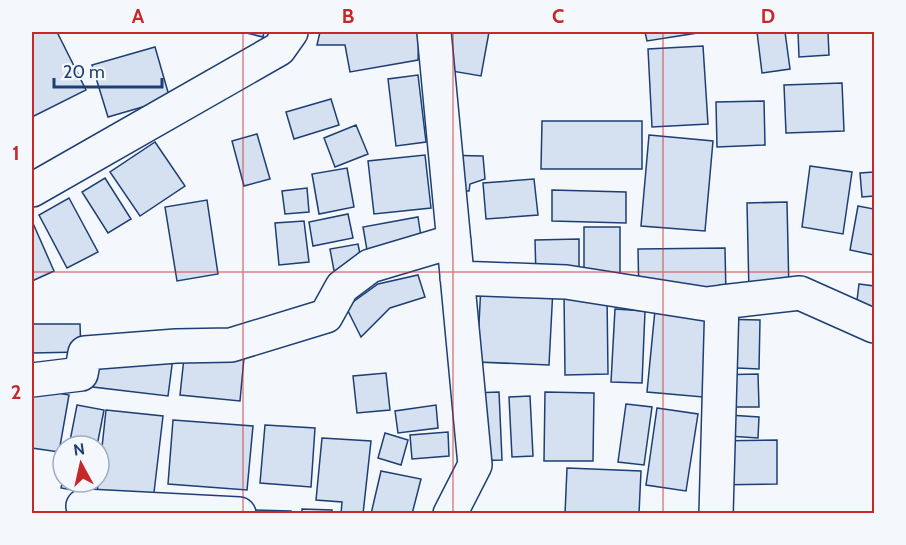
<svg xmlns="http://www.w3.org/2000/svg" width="906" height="545" font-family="Cabin,sans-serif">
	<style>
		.building { fill: #d5e0f0; stroke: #1d3f73; stroke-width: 1.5 }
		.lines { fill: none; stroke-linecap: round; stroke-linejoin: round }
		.minor-casing { stroke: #1d3f73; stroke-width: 36 }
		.tertiary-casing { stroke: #1d3f73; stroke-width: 36 }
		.minor { stroke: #f4f7fb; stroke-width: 33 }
		.tertiary { stroke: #f4f7fb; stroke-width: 33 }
		.grid { fill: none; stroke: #c62828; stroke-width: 1.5; stroke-opacity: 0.55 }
		.neatline { fill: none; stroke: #c62828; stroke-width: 2 }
		.grid-label { font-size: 20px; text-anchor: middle; font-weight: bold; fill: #c62828 }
	</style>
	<rect width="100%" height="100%" fill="#f4f7fb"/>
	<!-- building -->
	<path class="building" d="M32,32H57L86,90L32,117Z
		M242,32H264L263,37Z
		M320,32H419L418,60L350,72L345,45H317Z
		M435,32H489L481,76L428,67Z
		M645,32H697V33L647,41Z
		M757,32H785L790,69L762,73Z
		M798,32H828L829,55L799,57Z
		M703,46L708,124L652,127L648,49Z
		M155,47L170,99L108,117L92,65Z
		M418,75L426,142L396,146L388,79Z
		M842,83L844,131L786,133L784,85Z
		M331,99L339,125L294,139L286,112Z
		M764,101L765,145L717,147L716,102Z
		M542,121H642V169H541Z
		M356,125L368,154L335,167L324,138Z
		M257,134L270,179L244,186L232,141Z
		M649,135L713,141L705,231L641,226Z
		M155,142L185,186L140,216L110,172Z
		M425,155L431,208L374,214L368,161Z
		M439,155L483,156L485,179L470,184L469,191H442Z
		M810,166L852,172L843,234L802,227Z
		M347,168L354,207L319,214L312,174Z
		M874,172V196L862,197L860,173Z
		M105,178L131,219L108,233L82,192Z
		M534,179L538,215L486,219L483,183Z
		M307,188L309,212L285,214L282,191Z
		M552,190L626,192V223L552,221Z
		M69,198L98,252L67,268L39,215Z
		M207,200L218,274L177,281L165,207Z
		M787,202L789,292L749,293L747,203Z
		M858,206L874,209V255L850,250Z
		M348,214L353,238L313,246L309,222Z
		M418,217L425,263L371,273L363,227Z
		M32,221L54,271L32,281Z
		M304,221L309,262L279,265L275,223Z
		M584,227H620V283H584Z
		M579,239V275L536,276L535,240Z
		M358,244L363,270L335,276L330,249Z
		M725,248L726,297L639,299L638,249Z
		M418,275L425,297L390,308L361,337L346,307L378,284Z
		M859,284L874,286V319L855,317Z
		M481,285L553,288L549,365L477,362Z
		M564,294H607L608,374L565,375Z
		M615,309L645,311L642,383L611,382Z
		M655,310L712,316L703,397L647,392Z
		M716,319L760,320L759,369L715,367Z
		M32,324H80L81,352L32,353Z
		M187,330L246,336L240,401L180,395Z
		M98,341L174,350L168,396L93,387Z
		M386,373L390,410L357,413L353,376Z
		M758,374L759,407H713V375Z
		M32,388L69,395L59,452L32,448Z
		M499,392L502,460L473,461L471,393Z
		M545,392L594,393L593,461H544Z
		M530,396L533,456L512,457L509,397Z
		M626,404L652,407L644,465L618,462Z
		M77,405L104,410L97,446H69Z
		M436,405L438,428L398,433L395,411Z
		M657,408L698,414L686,491L646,485Z
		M106,410L163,416L153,501L97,494Z
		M713,414L759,417L758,438L712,435Z
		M173,420L253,426L247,490L168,484Z
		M265,425L315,428L311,487L260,483Z
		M448,432L449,456L412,459L410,435Z
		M385,433L408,440L401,465L378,458Z
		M322,438L371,441L363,514H341L342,502L316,500Z
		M777,440V484L711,485V441Z
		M567,468L641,471L639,514H565Z
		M381,471L421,479L412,514H371Z
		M63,480V482H90L88,493L61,488Z
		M302,509L332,510V514H302Z
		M252,510L291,511V514H252Z"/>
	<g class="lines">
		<defs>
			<path id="minor" d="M434,32L475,465L450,514
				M457,278L566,282L706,304L722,302L716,514
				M722,302L800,293L874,326
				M32,380L81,374L85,353L176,346L231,345L326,316L342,287L370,266L454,241
				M83,506L239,514"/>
			<path id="tertiary" d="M32,190L279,49L291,32"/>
		</defs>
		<!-- minor casing -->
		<use href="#minor" class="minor-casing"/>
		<!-- tertiary casing -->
		<use href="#tertiary" class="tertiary-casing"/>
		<!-- minor -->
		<use href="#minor" class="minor"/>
		<!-- tertiary -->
		<use href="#tertiary" class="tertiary"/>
	</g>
	<!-- grid -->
	<path class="grid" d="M243,32V514M453,32V514M663,32V514M32,272H874"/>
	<!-- border -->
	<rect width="906" height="545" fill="none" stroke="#f4f7fb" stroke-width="66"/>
	<!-- north arrow -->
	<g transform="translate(81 464) rotate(352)"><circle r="28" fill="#f4f7fb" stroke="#9eadc5" stroke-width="1.5"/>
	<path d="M0-4.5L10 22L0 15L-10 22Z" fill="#c62828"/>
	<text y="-9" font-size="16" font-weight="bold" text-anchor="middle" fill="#1d3f73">N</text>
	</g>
	<!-- scale -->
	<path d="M54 78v9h108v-9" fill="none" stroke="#1d3f73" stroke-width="3"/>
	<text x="63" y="78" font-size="18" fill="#1d3f73" stroke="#f4f7fb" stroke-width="4.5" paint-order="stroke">20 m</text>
	<rect x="33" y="33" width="840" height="479" class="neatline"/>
	<g class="grid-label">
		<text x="138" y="23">A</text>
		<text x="348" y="23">B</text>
		<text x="558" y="23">C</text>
		<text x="768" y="23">D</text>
		<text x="16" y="160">1</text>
		<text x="16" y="399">2</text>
	</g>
</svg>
